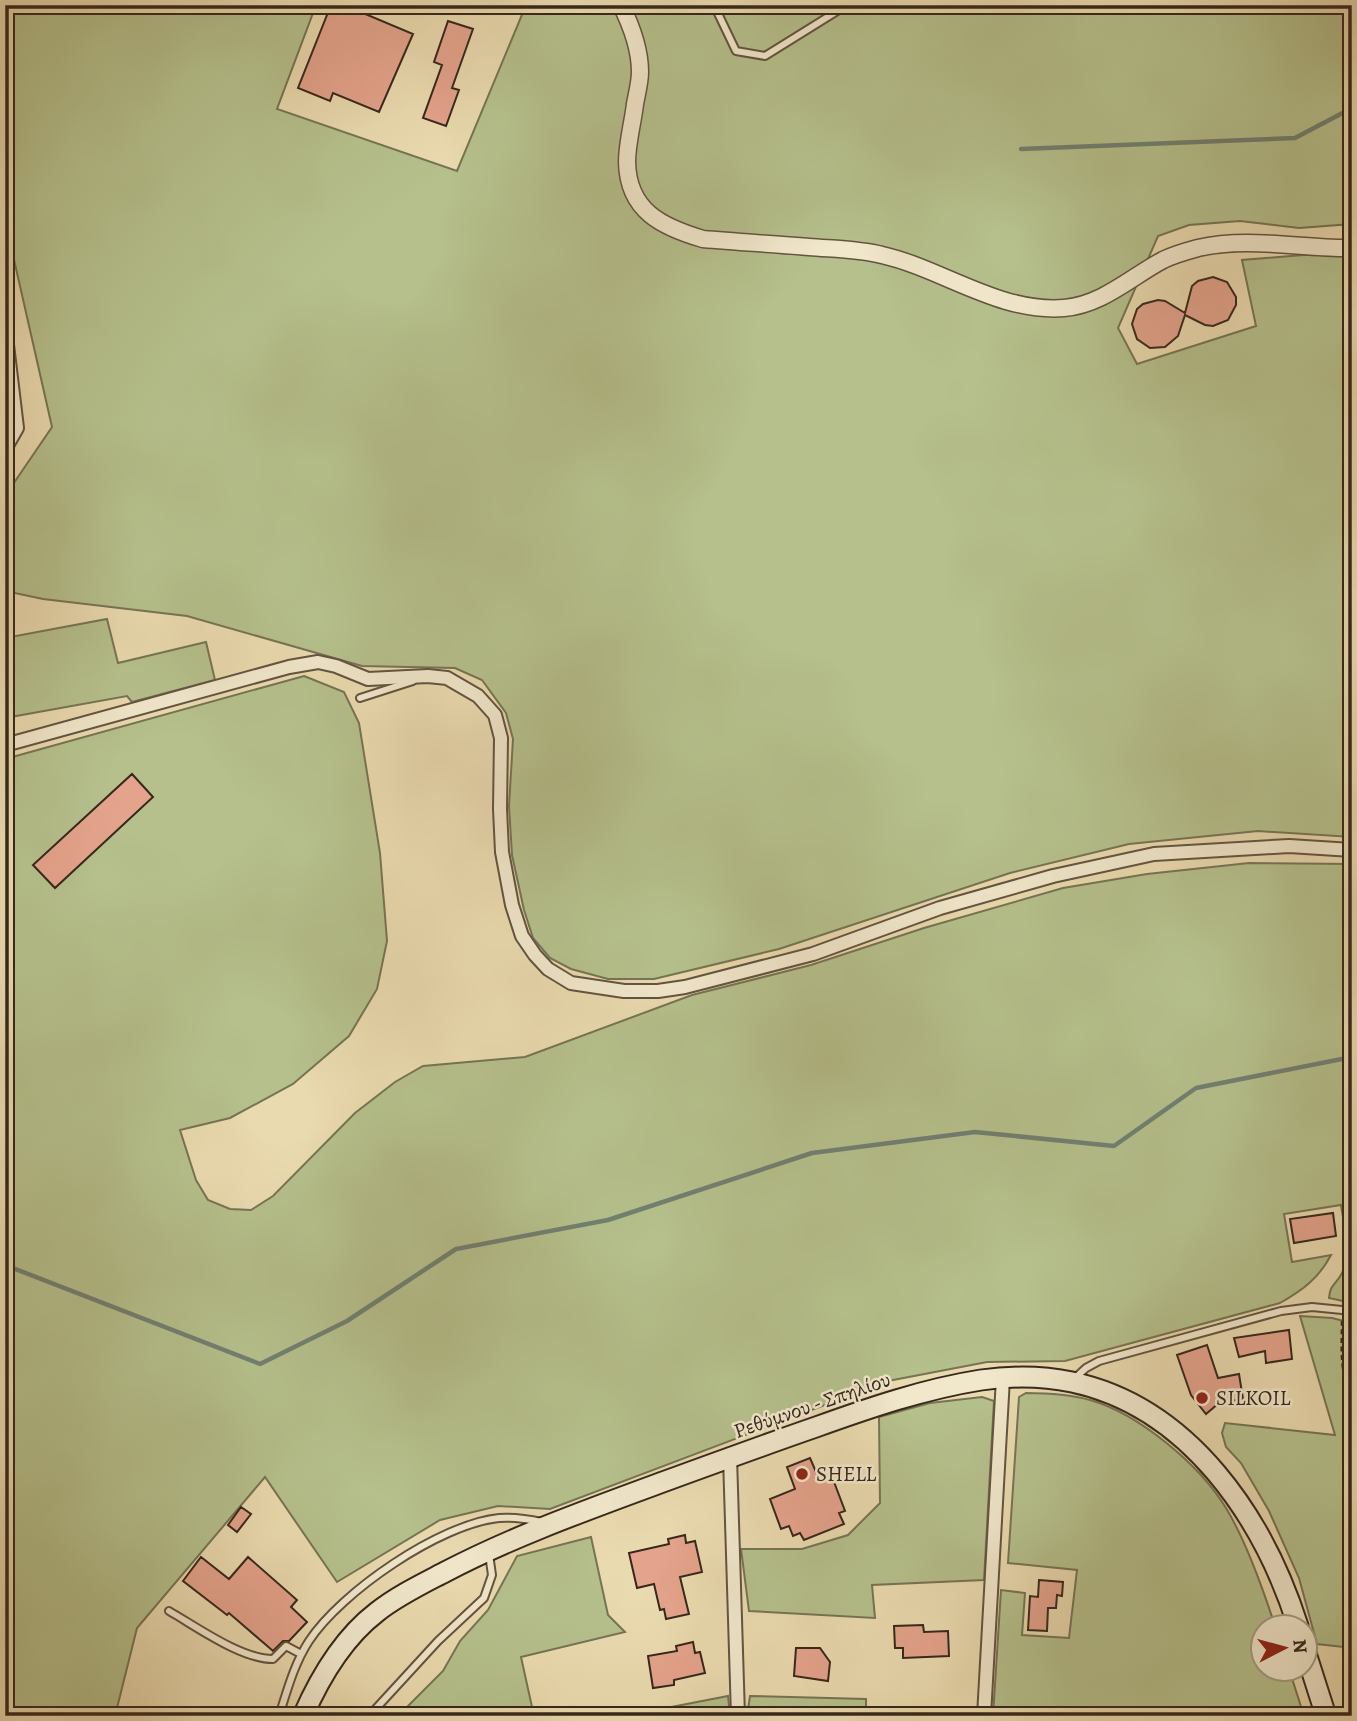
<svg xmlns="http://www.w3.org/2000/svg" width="1357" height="1721" font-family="Alegreya,serif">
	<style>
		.green { fill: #b5c08c; stroke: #767454; stroke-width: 2 }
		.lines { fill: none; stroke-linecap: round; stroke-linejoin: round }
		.stream { stroke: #718071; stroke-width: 4.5 }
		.building { fill: #e4a38c; stroke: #36281b; stroke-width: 2 }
		.service-casing { stroke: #635440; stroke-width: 10 }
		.minor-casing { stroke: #635440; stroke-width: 16 }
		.tertiary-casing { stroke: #635440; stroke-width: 19 }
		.secondary-casing { stroke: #36281b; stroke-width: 23 }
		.path { stroke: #36281b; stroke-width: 2.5; stroke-dasharray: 5 3.5; stroke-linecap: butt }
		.service { stroke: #f1e7cb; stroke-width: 6 }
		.minor { stroke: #f1e7cb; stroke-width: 12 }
		.tertiary { stroke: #f1e7cb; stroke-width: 16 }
		.secondary { stroke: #f1e7cb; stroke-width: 19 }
		.poi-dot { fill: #8f2418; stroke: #f1e7cb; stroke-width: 2.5 }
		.labels { text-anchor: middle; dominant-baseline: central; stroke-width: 5; stroke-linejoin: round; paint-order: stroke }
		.poi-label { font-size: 21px; fill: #36281b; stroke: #f1e7cb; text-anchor: start }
		.street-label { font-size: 21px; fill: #36281b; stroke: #f1e7cb }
	</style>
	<rect width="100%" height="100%" fill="#eadaaf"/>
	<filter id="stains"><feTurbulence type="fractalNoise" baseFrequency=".00286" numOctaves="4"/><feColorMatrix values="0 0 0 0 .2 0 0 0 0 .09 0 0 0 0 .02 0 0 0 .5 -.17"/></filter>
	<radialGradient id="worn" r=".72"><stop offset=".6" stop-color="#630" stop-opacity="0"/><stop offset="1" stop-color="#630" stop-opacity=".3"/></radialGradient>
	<!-- green -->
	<path class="green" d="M5,5H316L277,109L457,171L526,5H1352V224L1299,228L1240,221L1189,225L1158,236L1118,328L1137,364L1256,326L1242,260L1303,255L1352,254V837L1258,831L1129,844L1010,873L779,949L654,979H608L571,969L550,958L533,938L524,910L512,855L509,806L513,739L506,713L482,680L455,668L362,666L187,616L43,599L5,591V496L52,427L5,220Z
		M107,619L118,663L206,642L215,680L132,702L127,696L5,718V638Z
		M304,676L344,692L359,723L380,853L387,941L377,989L349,1036L293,1084L230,1118L180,1130L196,1180L208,1200L230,1209L251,1210L273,1196L355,1113L395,1082L423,1066L525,1057L692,995L811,965L924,928L1063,888L1147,874L1249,863L1352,864V1303L1329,1298C1330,1284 1336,1285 1342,1273C1352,1253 1344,1226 1341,1205L1284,1214L1292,1262L1331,1255C1319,1278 1303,1290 1280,1303L1065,1361L987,1362L888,1381L550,1509L498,1506L440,1520L337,1582L265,1477L137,1628L115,1716H5V759Z
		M1300,1316L1332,1318L1352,1323V1648L1317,1644L1299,1578L1269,1511L1241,1463L1226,1447L1222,1433L1225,1423L1335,1435Z
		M1026,1393C1047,1393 1069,1394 1090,1400C1139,1414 1199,1464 1226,1508C1246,1541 1263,1589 1275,1626H1262V1668L1289,1669L1304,1716H1244L1243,1711L1174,1716H993L1001,1590L1025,1593L1022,1635L1069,1638L1077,1570L1008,1563L1019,1397Z
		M982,1397L994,1401L984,1580L872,1585L875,1618L749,1611L741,1549H802L848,1535L880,1503L879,1417L930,1403Z
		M591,1537L608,1615L625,1632L521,1657L534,1716H398L443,1671L460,1641L488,1610L517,1556Z
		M728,1696L730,1716H625Z
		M750,1696L866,1699V1716H747Z"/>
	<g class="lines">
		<!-- stream -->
		<path class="stream" d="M1021,149L1295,138L1352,108
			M5,1265L260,1364L347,1321L456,1249L608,1220L812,1153L975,1132L1114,1146L1196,1088L1352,1057"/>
	</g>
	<!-- building -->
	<path class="building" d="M331,5H344L413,34L379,112L333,93L330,101L298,88Z
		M448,21L473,29L452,88L459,90L446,126L423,118L442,65L434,62Z
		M1213,277L1227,282L1236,297V305L1228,320L1213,326L1205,325L1185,315L1178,336L1165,347L1150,348L1137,339L1132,324L1137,309L1143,304L1158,300L1165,301L1185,313L1192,286L1198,281Z
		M132,774L153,797L55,888L33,865Z
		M1333,1213L1336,1236L1294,1243L1290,1219Z
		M1289,1330L1292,1359L1266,1363L1265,1351L1239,1357L1234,1338Z
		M1207,1345L1218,1378L1239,1374L1243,1399L1219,1403L1206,1414L1191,1395L1177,1355Z
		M810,1458L819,1479L831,1474L845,1511L839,1513L844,1524L804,1540L800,1533L793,1536L789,1526L781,1529L770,1499L795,1489L787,1467Z
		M241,1507L251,1514L237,1532L228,1525Z
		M685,1535L686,1543L695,1541L702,1572L680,1577L689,1614L666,1619L664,1609L660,1610L654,1584L637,1588L629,1553L669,1544L668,1539Z
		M201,1557L229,1579L248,1557L297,1600L291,1607L307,1622L289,1641H283L273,1651L229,1613L227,1615L183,1581Z
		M1039,1580L1063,1582L1062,1596L1057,1595L1056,1608H1048L1047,1631L1028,1630L1030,1596L1038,1597Z
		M923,1625L924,1632L948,1631L949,1656L903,1658V1648H895L894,1626Z
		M693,1642L695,1653L700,1652L705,1673L674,1680V1685L653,1688L648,1656L677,1651L676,1646Z
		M796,1648H820L830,1662L828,1681L794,1676Z"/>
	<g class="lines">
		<defs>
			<path id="service" d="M714,5L736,51L765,56L847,5
				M360,698L413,681
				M1073,1380L1086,1368L1099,1361L1281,1311L1312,1307L1352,1311
				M169,1611C197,1627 241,1659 273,1659L286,1646L301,1654
				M370,1715L438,1641L484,1598L492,1575L489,1554
				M279,1716C287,1691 294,1664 309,1641C341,1592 440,1524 499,1518C513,1517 528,1519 542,1522"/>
			<path id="minor" d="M5,328L17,428L5,449
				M5,745L289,667L318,662L336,666L368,679L428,676L447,678L478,696L495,715L501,738L500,809L502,852L512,905L522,936L535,955L548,969L571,983L624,991H658L685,987L813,954L940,908L1053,876L1154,854L1289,846L1352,850
				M730,1457L738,1716
				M984,1716L1003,1378"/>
			<path id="tertiary" d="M621,5C631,25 640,49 640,72C640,82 637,93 635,104C633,122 627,143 627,162C628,211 662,227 703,239C738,242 773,244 809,247C833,249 859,249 882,255C943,269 999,313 1064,308C1102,305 1131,277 1163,260C1173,255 1187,251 1198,248C1248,236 1301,249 1352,248"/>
			<path id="secondary" d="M1304,1647L1326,1716
				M303,1716C320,1677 343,1638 377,1612C397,1596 422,1584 445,1572C514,1536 587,1510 660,1483C712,1464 764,1445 816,1427C869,1408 924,1389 981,1380C1010,1376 1043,1376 1072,1382C1190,1407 1264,1519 1298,1626"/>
		</defs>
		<!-- service casing -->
		<use href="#service" class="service-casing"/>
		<!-- minor casing -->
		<use href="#minor" class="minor-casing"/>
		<!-- tertiary casing -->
		<use href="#tertiary" class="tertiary-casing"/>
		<!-- secondary casing -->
		<use href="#secondary" class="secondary-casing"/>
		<!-- path -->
		<path class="path" d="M1342,1321C1342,1345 1339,1375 1352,1396"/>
		<!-- service -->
		<use href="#service" class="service"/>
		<!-- minor -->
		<use href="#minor" class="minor"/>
		<!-- tertiary -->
		<use href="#tertiary" class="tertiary"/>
		<!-- secondary -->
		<use href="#secondary" class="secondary"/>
	</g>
	<!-- markers -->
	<g class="poi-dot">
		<circle cx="1202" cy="1398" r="7"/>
		<circle cx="802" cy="1474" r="7"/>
	</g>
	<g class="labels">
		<!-- poi labels -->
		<g class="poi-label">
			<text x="1216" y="1398">SILKOIL</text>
			<text x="816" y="1474">SHELL</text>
		</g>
		<!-- street labels -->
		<g class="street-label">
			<text transform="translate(812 1405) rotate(-19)">Ρεθύμνου - Σπηλίου</text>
		</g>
	</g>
	<!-- margin -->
	<rect width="1357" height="1721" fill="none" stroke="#eadaaf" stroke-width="28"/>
	<rect x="7" y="7" width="1343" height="1707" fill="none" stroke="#36281b" stroke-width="3.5"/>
	<rect x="14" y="14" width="1329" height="1693" fill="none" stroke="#36281b" stroke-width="2"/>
	<!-- north arrow -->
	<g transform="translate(1284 1648) rotate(84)"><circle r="33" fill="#f1e7cb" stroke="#a69b85" stroke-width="2"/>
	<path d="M0-5L12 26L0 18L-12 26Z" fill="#8f2418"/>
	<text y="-10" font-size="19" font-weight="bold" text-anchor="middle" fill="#36281b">N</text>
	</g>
	<rect width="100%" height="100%" filter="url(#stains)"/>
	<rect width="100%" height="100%" fill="url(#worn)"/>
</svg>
